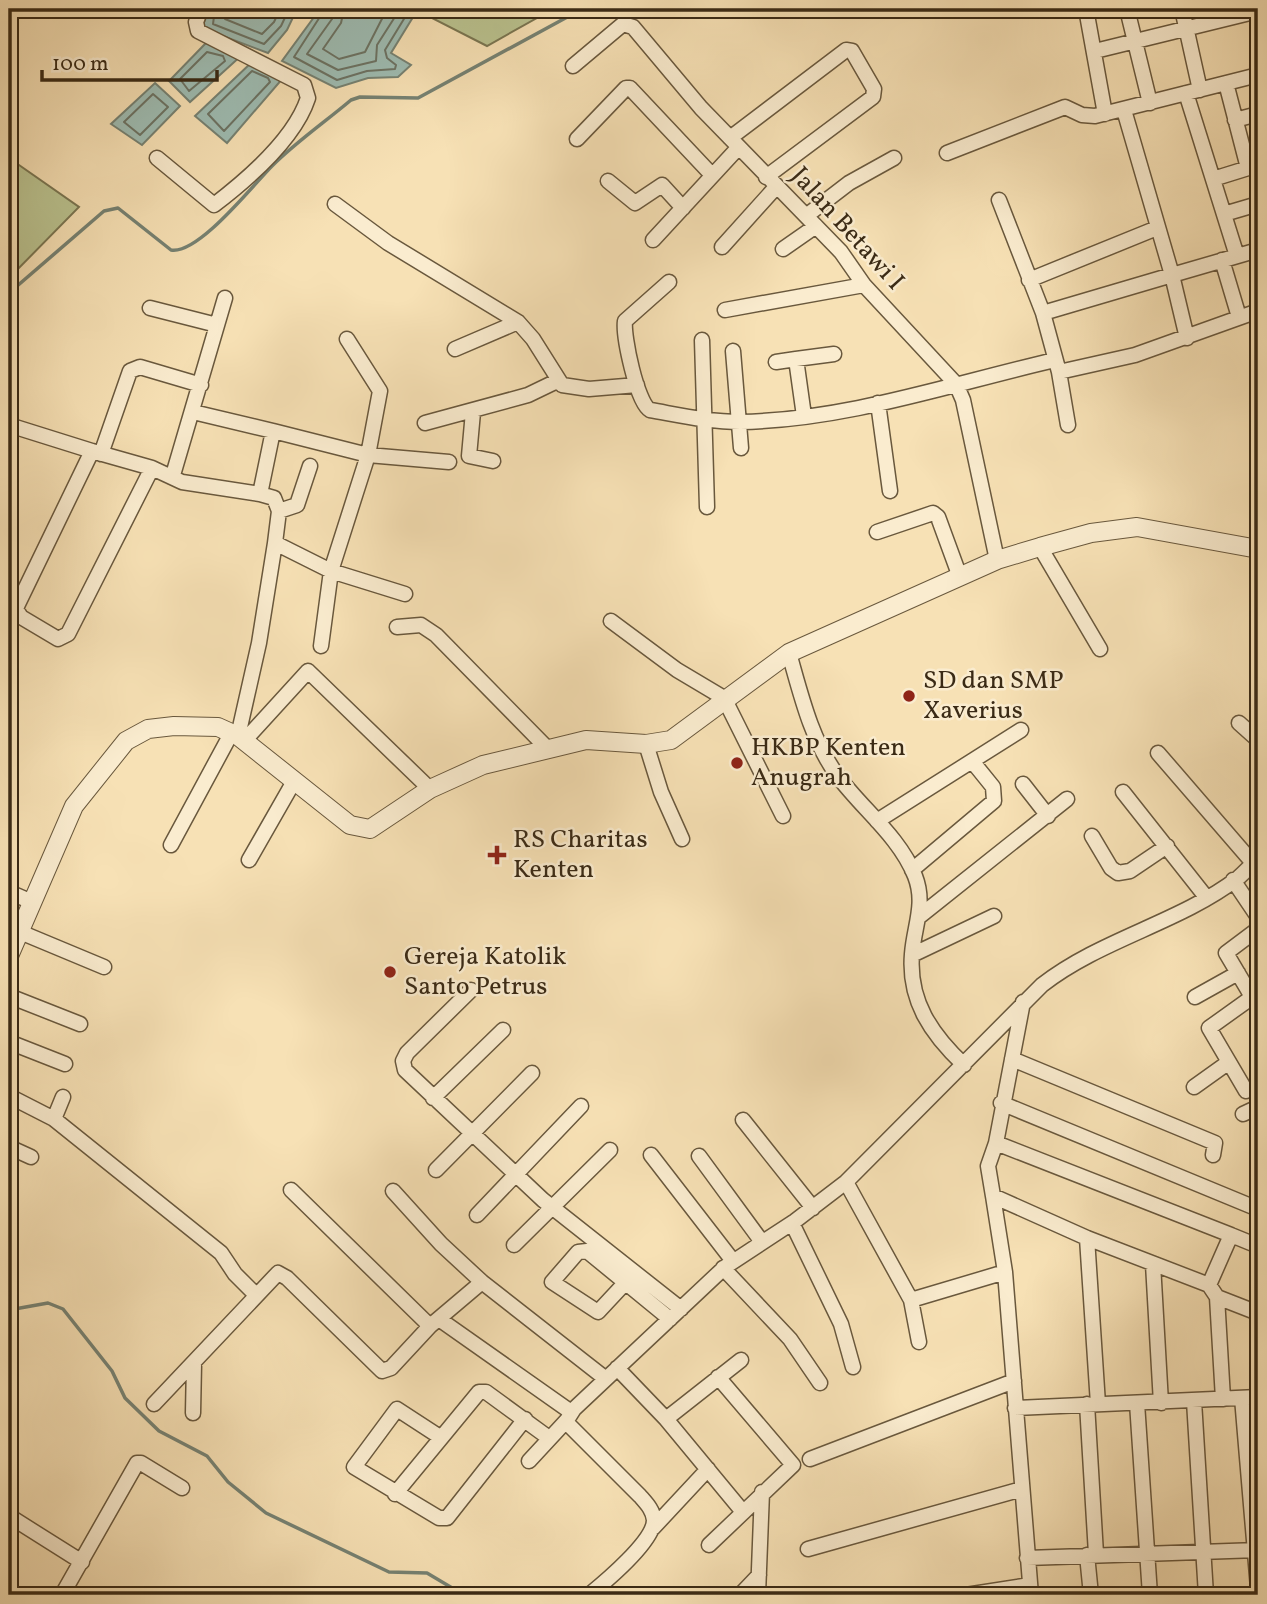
<svg xmlns="http://www.w3.org/2000/svg" width="1267" height="1604" font-family="Vollkorn,serif">
	<style>
		.green { fill: #bac390; stroke: #7a7652; stroke-width: 2 }
		.water { fill: #9ebcb2; stroke: #768273; stroke-width: 2 }
		.lines { fill: none; stroke-linecap: round; stroke-linejoin: round }
		.shore { stroke: #6c7364; stroke-width: 2 }
		.stream { stroke: #768273; stroke-width: 3.5 }
		.minor-casing { stroke: #69583d; stroke-width: 17 }
		.tertiary-casing { stroke: #69583d; stroke-width: 20 }
		.minor { stroke: #faeccf; stroke-width: 14 }
		.tertiary { stroke: #faeccf; stroke-width: 18 }
		.poi-dot { fill: #8f2418; stroke: #faeccf; stroke-width: 2.5 }
		.labels { text-anchor: middle; dominant-baseline: central; stroke-width: 5; stroke-linejoin: round; paint-order: stroke }
		.street-label { font-size: 26px; fill: #3a2a15; stroke: #faeccf }
		.poi-label { font-size: 26px; fill: #3a2a15; stroke: #faeccf; text-anchor: start }
	</style>
	<rect width="100%" height="100%" fill="#f7e1b5"/>
	<filter id="stains"><feTurbulence type="fractalNoise" baseFrequency=".00286" numOctaves="4"/><feColorMatrix values="0 0 0 0 .2 0 0 0 0 .09 0 0 0 0 .02 0 0 0 .5 -.17"/></filter>
	<radialGradient id="worn" r=".72"><stop offset=".6" stop-color="#630" stop-opacity="0"/><stop offset="1" stop-color="#630" stop-opacity=".3"/></radialGradient>
	<!-- green -->
	<path class="green" d="M425,9H553L487,46L422,13Z
		M9,158L79,207L9,278Z"/>
	<!-- water -->
	<path class="water" d="M209,9H297L287,30L268,53L202,28Z
		M320,9H418L391,53L411,65L398,77L368,78L336,88L282,61Z
		M206,43L242,55L190,102L169,81Z
		M252,62L283,78L227,143L195,116Z
		M155,83L180,106L142,145L111,124Z"/>
	<g class="lines">
		<!-- shore -->
		<path class="shore" d="M215,9L213,24L264,44L281,26L289,9
			M224,9L225,19L262,34L274,22L280,9
			M325,9L294,57L337,80L367,71L395,69L396,65L387,58L385,50L410,9
			M334,9L332,19L307,54L338,70L376,61L377,45L400,9
			M344,9L341,23L323,49L339,59L365,52L387,9
			M207,52L223,56L225,61L189,91L180,79Z
			M252,71L268,78L270,82L224,131L208,114Z
			M153,94L168,107L140,135L124,122Z"/>
		<!-- stream -->
		<path class="stream" d="M9,293L104,211L118,208L171,250C198,255 253,185 272,166C296,142 325,122 351,100L360,97L418,98L582,9
			M9,1310L48,1303L63,1309L112,1371L125,1398L159,1431L207,1456L228,1482L266,1513L389,1572L427,1573L464,1595"/>
		<defs>
			<path id="minor" d="M1086,9L1105,114
				M1127,9L1150,103
				M1182,9L1200,90
				M1095,51L1258,11
				M573,66L623,24L633,27L701,108L841,252L864,285L956,384L963,400L997,560
				M1226,83L1248,168
				M1186,93L1237,256
				M1235,120L1258,114
				M730,138L846,50L852,51L874,89L873,97L766,177
				M577,139L626,88H630L711,174
				M947,153L1065,107L1082,115L1095,116L1258,75
				M157,158L214,205C248,179 295,138 308,98L304,85L198,31L196,22L201,9
				M1213,179L1258,165
				M608,181L635,203L662,185L683,208
				M999,200L1043,313L1059,372L1068,425
				M335,204L388,243L518,322L533,339L562,385L589,389L637,385
				M1224,214L1258,204
				M806,216L849,183L894,158
				M653,240L738,148
				M722,247L776,187
				M783,249L816,226
				M1222,260L1239,317
				M1029,280L1157,228
				M669,282L625,321C623,336 637,403 650,410C679,415 710,422 740,422C847,420 951,384 1055,360
				M150,308L217,325
				M725,310L864,285
				M1043,313L1172,275L1124,110
				M1187,338L1172,275L1258,250
				M347,339L380,391L368,455L449,462
				M702,340L707,507
				M455,349L518,322
				M733,351L741,448
				M776,362L796,359
				M1059,372L1135,355L1258,311
				M878,403L890,491
				M193,412L273,431
				M473,412L469,456L493,461
				M804,416L796,359L834,354
				M425,423L528,395L557,381
				M9,425L92,451
				M101,454L130,371L140,367L201,385
				M152,468L68,634L58,639L21,617L16,609L18,604L92,451L152,468L182,482L260,494
				M173,475L225,298
				M279,511L297,505L310,466
				M877,532L933,513L938,517L960,577
				M275,543L279,511L274,498L260,494L273,431L368,455L331,571L405,594
				M1040,547L1100,649
				M611,621L677,670L724,698L783,816
				M397,627L421,625L436,635L546,747
				M789,653C801,695 811,739 837,775C862,809 899,836 915,876C926,904 914,926 912,954C908,1001 932,1035 964,1065
				M1239,723L1258,740
				M238,736L259,643L275,543L331,571L321,646
				M244,741L308,671L430,789
				M646,744L661,792L682,839
				M1158,753L1253,863
				M1023,784L1048,816
				M1123,792L1206,897
				M877,821L1021,730
				M1092,836L1111,868L1118,873L1130,871L1167,846
				M171,845L232,732
				M249,860L293,783
				M912,870L994,801L993,787L972,761
				M1233,880L1258,917
				M9,892L32,902
				M920,916L1067,799
				M1258,929L1226,953L1258,1007
				M20,932L104,967
				M912,955L994,916
				M471,990L407,1053L403,1061L405,1070L543,1200L681,1309
				M9,996L80,1024
				M1195,997L1238,973
				M1023,1002L996,1143L988,1166L993,1196L1087,1238L1209,1285L1217,1297L1223,1399
				M9,1042L65,1064
				M1012,1059L1215,1143L1213,1155
				M1194,1087L1229,1062
				M1246,1091L1209,1028L1258,993
				M9,1096L54,1119L221,1253L235,1274L255,1294
				M433,1098L503,1030
				M1001,1103L1258,1209
				M1243,1114L1258,1107
				M54,1119L63,1097
				M743,1120L813,1208
				M996,1143L1231,1235L1209,1285
				M9,1147L31,1157
				M651,1155L733,1261
				M699,1156L762,1242
				M436,1170L532,1073
				M846,1182L911,1300L919,1342
				M291,1190L430,1326L482,1282
				M393,1191L441,1244L482,1282L606,1379
				M993,1196L1005,1272L1031,1595
				M477,1215L581,1106
				M792,1223L841,1324L853,1367
				M1231,1235L1258,1246
				M1087,1238L1098,1404
				M514,1245L610,1150
				M1153,1264L1161,1403
				M723,1268L790,1339L820,1383
				M626,1282L598,1312L552,1282L578,1252L587,1251L670,1319
				M1217,1297L1258,1313
				M911,1300L1005,1272
				M439,1319L571,1412
				M617,1368L666,1419L741,1360
				M1242,1398L1258,1588
				M1194,1401L1206,1595
				M1137,1403L1150,1595
				M154,1404L278,1273L287,1278L382,1371L391,1368L430,1326
				M1087,1404L1096,1554
				M1015,1408L1258,1397
				M193,1413L194,1363
				M666,1419L743,1512
				M440,1437L397,1409L354,1467L439,1518H447L525,1419
				M810,1459L1014,1381
				M529,1461L567,1420
				M395,1494L479,1392H486L549,1438
				M9,1516L82,1562
				M653,1528L708,1469
				M709,1545L793,1465L718,1377
				M808,1549L1022,1489
				M1087,1555L1091,1595
				M1027,1558L1258,1550
				M62,1595L137,1463H141L182,1488
				M589,1595C605,1582 654,1541 654,1520C653,1510 647,1504 640,1496L569,1425L567,1420L574,1409L725,1267L795,1221L846,1182L1042,985C1101,939 1179,923 1238,878C1245,872 1251,865 1258,859
				M740,1595L759,1575
				M758,1595L762,1492
				M966,1595L1030,1585"/>
			<path id="tertiary" d="M9,956L74,806L126,741L148,729L174,726L218,727L238,736L350,825L370,829L430,789L483,765L586,740L646,744L671,740L789,653L997,560L1040,547L1091,533L1137,527L1258,549"/>
		</defs>
		<!-- minor casing -->
		<use href="#minor" class="minor-casing"/>
		<!-- tertiary casing -->
		<use href="#tertiary" class="tertiary-casing"/>
		<!-- minor -->
		<use href="#minor" class="minor"/>
		<!-- tertiary -->
		<use href="#tertiary" class="tertiary"/>
	</g>
	<!-- markers -->
	<g class="poi-dot">
		<circle cx="909" cy="696" r="7"/>
		<circle cx="737" cy="763" r="7"/>
		<path d="M493.5 844.5h7v7h7v7h-7v7h-7v-7h-7v-7h7z"/>
		<circle cx="390" cy="972" r="7"/>
	</g>
	<g class="labels">
		<!-- street labels -->
		<g class="street-label">
			<text transform="translate(847 229) rotate(48)">Jalan Betawi I</text>
		</g>
		<!-- poi labels -->
		<g class="poi-label">
			<text x="923" y="681">SD dan SMP<tspan x="923" dy="30">Xaverius</tspan></text>
			<text x="751" y="748">HKBP Kenten<tspan x="751" dy="30">Anugrah</tspan></text>
			<text x="513" y="840">RS Charitas<tspan x="513" dy="30">Kenten</tspan></text>
			<text x="404" y="957">Gereja Katolik<tspan x="404" dy="30">Santo Petrus</tspan></text>
		</g>
	</g>
	<!-- margin -->
	<rect width="1267" height="1604" fill="none" stroke="#f7e1b5" stroke-width="35"/>
	<rect x="10" y="10" width="1246" height="1583" fill="none" stroke="#3a2a15" stroke-width="3.5"/>
	<rect x="18" y="18" width="1232" height="1569" fill="none" stroke="#3a2a15" stroke-width="2"/>
	<!-- scale -->
	<path d="M42 70v10h175v-10" fill="none" stroke="#3a2a15" stroke-width="3.5"/>
	<text x="52" y="70" font-size="21" fill="#3a2a15" stroke="#faeccf" stroke-width="5" paint-order="stroke">100 m</text>
	<rect width="100%" height="100%" filter="url(#stains)"/>
	<rect width="100%" height="100%" fill="url(#worn)"/>
</svg>
